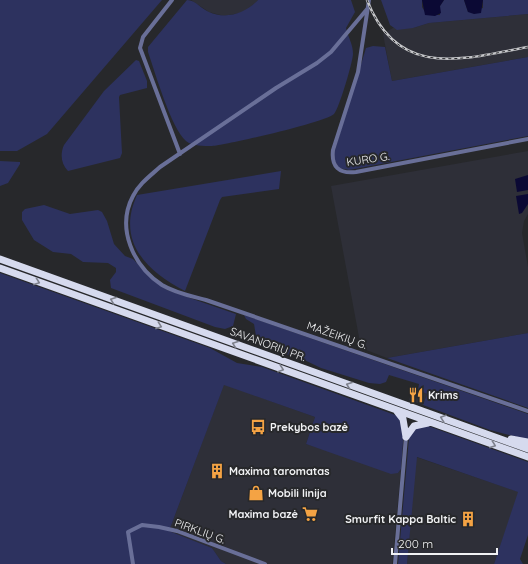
<svg xmlns="http://www.w3.org/2000/svg" width="528" height="564" font-family="Quicksand,sans-serif">
	<style>
		.built { fill: #2e2f38 }
		.green { fill: #2d325f }
		.water { fill: #0b0934 }
		.lines { fill: none; stroke-linecap: round; stroke-linejoin: round }
		.street { stroke: #696f98; stroke-width: 4 }
		.highway { stroke: #d6daee; stroke-width: 7 }
		.rail-casing { stroke: #c5c6c9; stroke-width: 2.5 }
		.rail { stroke: #27282b; stroke-width: 1; stroke-dasharray: 3; stroke-linecap: butt }
		.oneway { stroke: #7e818c }
		.labels { text-anchor: middle; dominant-baseline: central; stroke-width: 4; stroke-linejoin: round; paint-order: stroke }
		.street-label { font-size: 11px; fill: #f1f2f4; stroke: #27282b }
		.poi-label { font-size: 11px; font-weight: bold; fill: #f1f2f4; stroke: #27282b; text-anchor: start }
	</style>
	<rect width="100%" height="100%" fill="#27282b"/>
	<!-- built -->
	<path class="built" d="M191,0H258L251,9L244,12L224,16L209,12Z
		M528,14V57L392,81L383,34L393,28H413L429,23Z
		M528,151V214L524,221L522,233L528,267V333L387,358L361,348L331,186Z
		M224,384L315,417L306,444L398,473L401,469L392,564H226L221,561L212,548L169,531Z
		M413,388L427,394L423,405L409,400Z
		M416,457L519,492L494,564H407Z"/>
	<!-- green -->
	<path class="green" d="M0,0H162L47,134L17,151H0Z
		M187,0C196,0 201,9 209,12C226,20 246,13 258,0H351L355,12L346,28C348,37 353,44 353,54C353,61 339,109 334,114C326,122 227,145 212,146C204,146 192,146 186,141C171,128 155,72 148,52V47Z
		M381,0H422V7L427,15H440V6L444,0H464L468,12L483,8V0H528V14L429,23L413,28L397,30L390,25Z
		M373,46L385,47L392,81L528,57V136L349,170L339,168L335,161L334,153L366,48Z
		M136,60L139,61L147,81V88L120,95L119,97L122,153L120,158L68,171C61,164 60,154 64,145L104,91Z
		M0,161L20,162V164L8,183L0,186Z
		M281,171L279,189L222,197L220,200L185,291C146,271 116,241 137,195Z
		M44,205L70,214L98,210L102,212L107,221L114,244L125,256L133,259L154,281L167,290L236,314L233,326L225,329L215,327L111,288L110,280L116,272V268L108,263L83,262L71,254L53,252L34,240L22,220V212L25,209Z
		M0,273L210,348L237,363L262,367L398,416L404,429L401,469L398,473L391,474L306,444L315,417L224,385L169,531L212,548L221,561L226,564H0Z
		M244,315L528,414V440L490,430L423,405L427,394L418,390L419,384L389,375L386,382L380,384L369,383L321,368L296,356L284,354L275,346L259,340L256,336L254,324L246,319Z
		M528,333V408L387,358Z
		M428,426L528,462V535L520,559L523,564H494L518,492L417,457L407,564H398L409,438L415,428Z"/>
	<!-- water -->
	<path class="water" d="M422,0H444L440,6L441,13L435,16L425,15Z
		M464,0H483L481,13L474,14L468,12Z
		M528,175V190L517,192L515,179Z
		M528,194V204L522,213L519,214L516,196Z"/>
	<g class="lines">
		<!-- street -->
		<path class="street" d="M172,0L143,37L140,48L180,154
			M369,0L358,72L333,150C331,167 339,174 356,172L528,139
			M368,8L331,52L317,63L276,88L160,167C150,176 139,184 133,196C116,228 133,266 162,285C175,293 191,296 206,300L528,411
			M133,564L128,532L142,525L159,527L177,531L265,564
			M395,564L406,437"/>
		<!-- highway -->
		<path class="highway" d="M0,259L528,449
			M0,268L528,457
			M396,410L403,419L406,437
			M406,437L414,426L428,423
			M511,439L528,442"/>
		<defs>
			<path id="rail" d="M367,0C398,80 463,59 528,47"/>
		</defs>
		<!-- rail casing -->
		<use href="#rail" class="rail-casing"/>
		<!-- rail -->
		<use href="#rail" class="rail"/>
	</g>
	<!-- one-way arrows -->
	<defs><path id="oneway-chevron" d="M-2-3.5L2.5 0L-2 3.5" fill="none" stroke-width="1.6" stroke-linecap="round" stroke-linejoin="round"/></defs>
	<g class="oneway">
		<use href="#oneway-chevron" transform="translate(37 282) rotate(20)"/>
		<use href="#oneway-chevron" transform="translate(113 300) rotate(-160)"/>
		<use href="#oneway-chevron" transform="translate(159 326) rotate(20)"/>
		<use href="#oneway-chevron" transform="translate(235 344) rotate(-160)"/>
		<use href="#oneway-chevron" transform="translate(281 369) rotate(19)"/>
		<use href="#oneway-chevron" transform="translate(349 385) rotate(-160)"/>
		<use href="#oneway-chevron" transform="translate(443 418) rotate(-161)"/>
		<use href="#oneway-chevron" transform="translate(493 445) rotate(20)"/>
	</g>
	<!-- icons -->
	<defs>
		<symbol id="restaurant-bare" viewBox="-9 -9 18 18"><path d="M-5-6h1v4h1v-4h1v4h1v-4h1v5L-1.5 .5V6h-2V.5L-5-1ZM5-6V6H3V1.5H1.5Q1.5-4 5-6Z" fill="#f4a344" stroke="#27282b" stroke-width="2.5" paint-order="stroke"/></symbol>
		<symbol id="bus-bare" viewBox="-9 -9 18 18"><path d="M-5-6H5V4H4V6H2V4H-2V6H-4V4H-5ZM-3.5-4V0h7V-4ZM-3.5 1.2v1.5H-2V1.2ZM2 1.2v1.5H3.5V1.2Z" fill="#f4a344" stroke="#27282b" stroke-width="2.5" paint-order="stroke"/></symbol>
		<symbol id="building-bare" viewBox="-9 -9 18 18"><path d="M-4-6H4V6H1V3H-1V6H-4ZM-2.5-4.3h1.7v1.8h-1.7ZM.8-4.3h1.7v1.8H.8ZM-2.5-1h1.7V.8h-1.7ZM.8-1h1.7V.8H.8Z" fill="#f4a344" stroke="#27282b" stroke-width="2.5" paint-order="stroke"/></symbol>
		<symbol id="shop-bare" viewBox="-9 -9 18 18"><path d="M-5-2.5h2.3a2.7 3.5 0 0 1 5.4 0H5L5.5 6h-11ZM-1.5-2.5h3a1.5 2.3 0 0 0-3 0Z" fill="#f4a344" stroke="#27282b" stroke-width="2.5" paint-order="stroke"/></symbol>
		<symbol id="supermarket-bare" viewBox="-9 -9 18 18"><path d="M-6-5.5h2.5l.6 2H6L4.5 2H-2.5L-4.4-4H-6ZM-1.5 3.2a1.3 1.3 0 1 0 .1 0ZM3 3.2a1.3 1.3 0 1 0 .1 0Z" fill="#f4a344" stroke="#27282b" stroke-width="2.5" paint-order="stroke"/></symbol>
	</defs>
	<g fill-rule="evenodd">
		<use href="#restaurant-bare" x="405" y="384" width="22" height="22"/>
		<use href="#bus-bare" x="247" y="416" width="22" height="22"/>
		<use href="#building-bare" x="206" y="460" width="22" height="22"/>
		<use href="#shop-bare" x="245" y="482" width="22" height="22"/>
		<use href="#supermarket-bare" x="299" y="503" width="22" height="22"/>
		<use href="#building-bare" x="457" y="508" width="22" height="22"/>
	</g>
	<g class="labels">
		<!-- street labels -->
		<g class="street-label">
			<text transform="translate(368 159) rotate(-8)">KURO G.</text>
			<text transform="translate(337 335) rotate(19)">MAŽEIKIŲ G.</text>
			<text transform="translate(268 344) rotate(20)">SAVANORIŲ PR.</text>
			<text transform="translate(200 531) rotate(20)">PIRKLIŲ G.</text>
		</g>
		<!-- poi labels -->
		<g class="poi-label">
			<text x="428" y="395">Krims</text>
			<text x="270" y="427">Prekybos bazė</text>
			<text x="229" y="471">Maxima taromatas</text>
			<text x="268" y="493">Mobili linija</text>
			<text x="298" y="514" text-anchor="end">Maxima bazė</text>
			<text x="456" y="519" text-anchor="end">Smurfit Kappa Baltic</text>
		</g>
	</g>
	<!-- scale -->
	<path d="M392 548v6h105v-6" fill="none" stroke="#f1f2f4" stroke-width="2"/>
	<text x="398" y="548" font-size="12" fill="#f1f2f4" stroke="#27282b" stroke-width="3" paint-order="stroke">200 m</text>
</svg>
